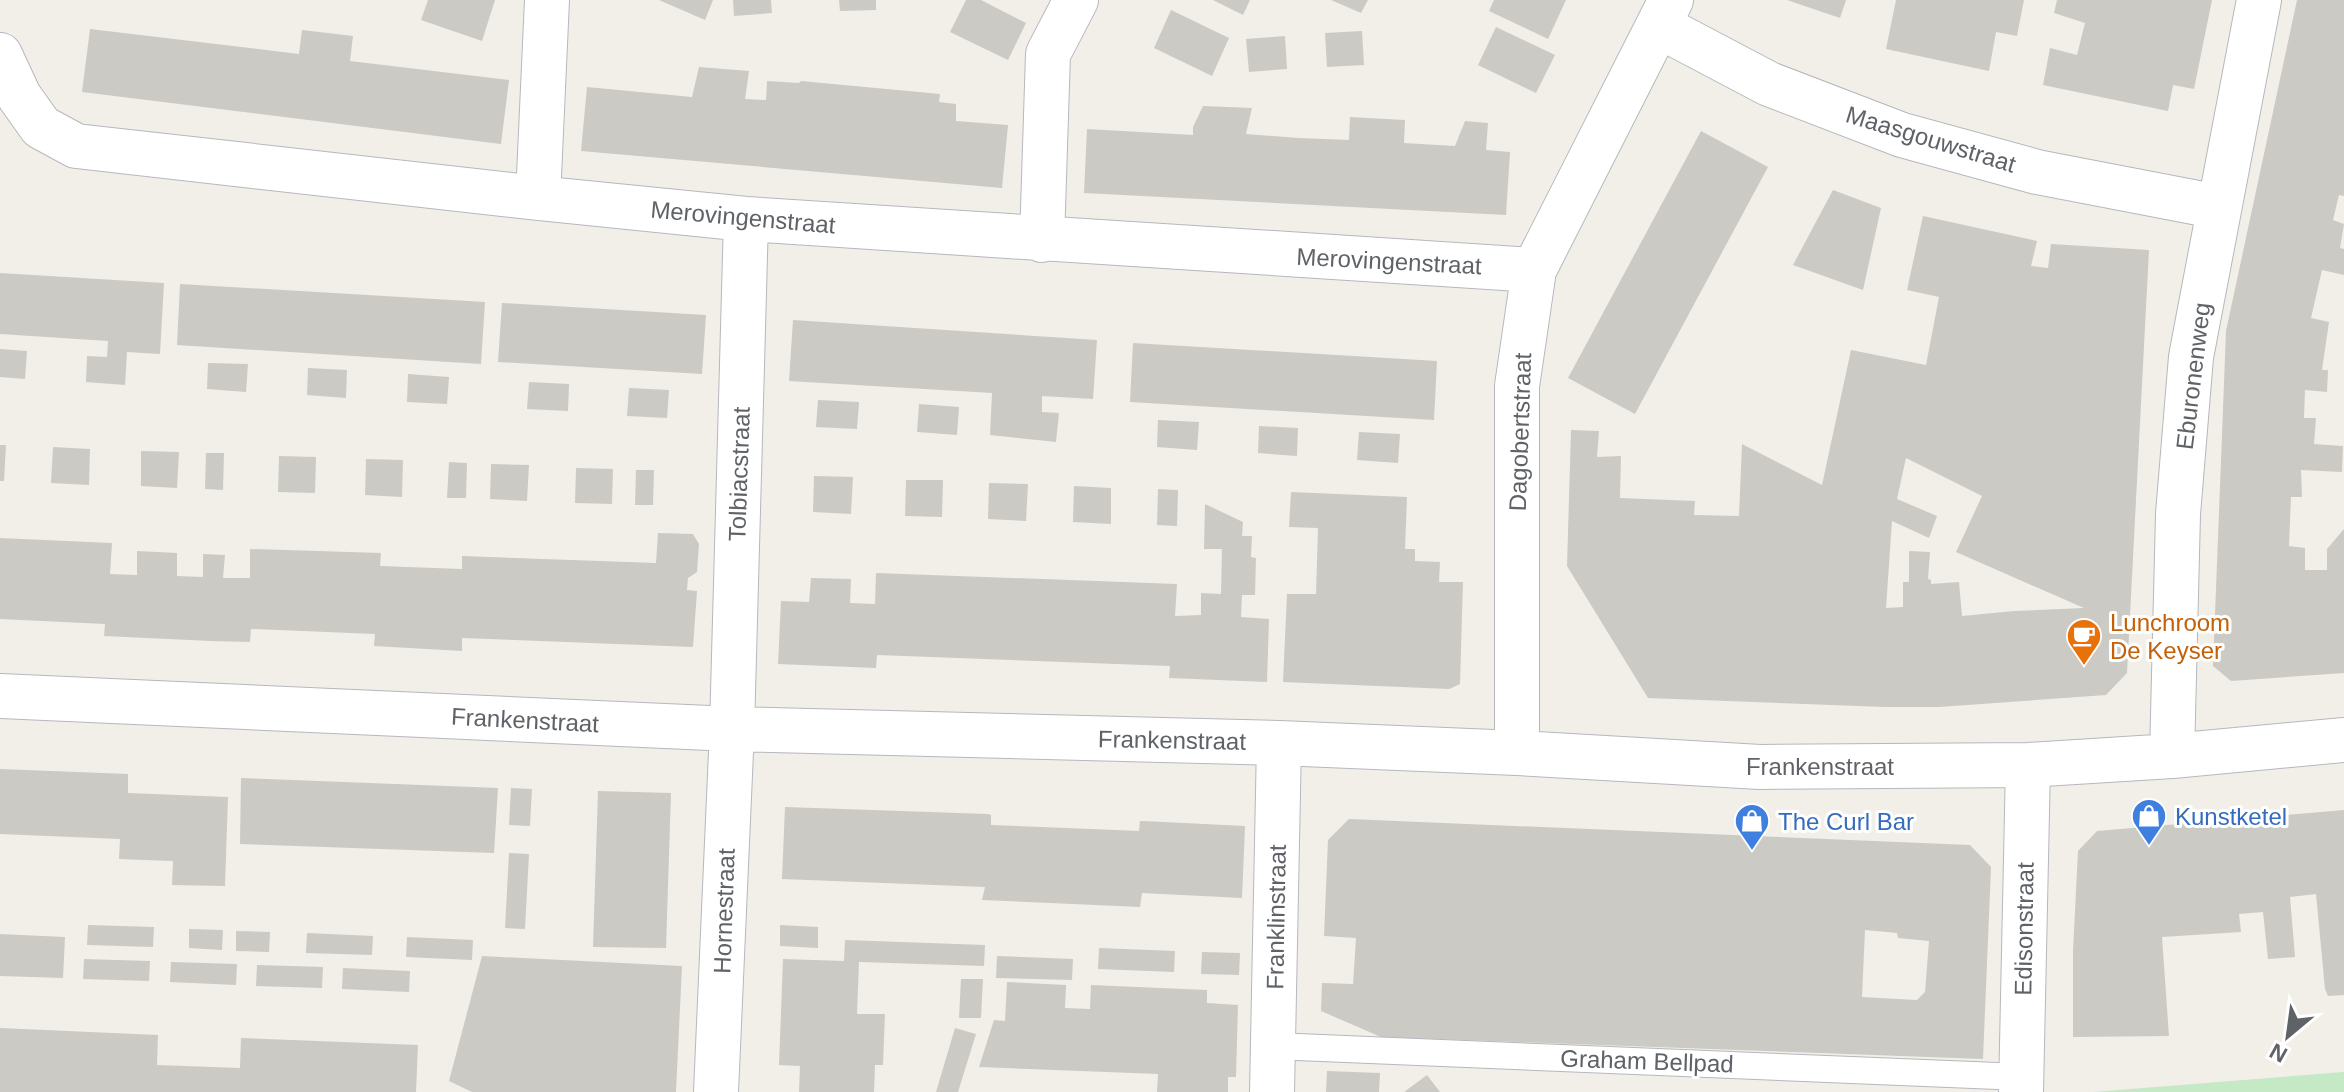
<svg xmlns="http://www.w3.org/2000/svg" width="2344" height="1092" font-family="Arial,sans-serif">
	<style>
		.green { fill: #c5e8c5 }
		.building { fill: #cccac5; fill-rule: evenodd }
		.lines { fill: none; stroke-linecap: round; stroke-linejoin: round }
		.lane-casing { stroke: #b5b8bc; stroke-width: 28 }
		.street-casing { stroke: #b5b8bc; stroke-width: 46 }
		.lane { stroke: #fff; stroke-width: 26 }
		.street { stroke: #fff; stroke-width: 44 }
		.labels { text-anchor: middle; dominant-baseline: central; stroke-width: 6; stroke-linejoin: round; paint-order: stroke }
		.street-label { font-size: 24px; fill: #5f6368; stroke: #fff }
		.food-label { font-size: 24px; fill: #c56008; stroke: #fff; text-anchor: start }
		.shop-label { font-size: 24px; fill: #366cbe; stroke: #fff; text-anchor: start }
	</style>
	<rect width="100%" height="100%" fill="#f1efe8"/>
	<!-- green -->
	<path class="green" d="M2344,1072V1092H2093Z"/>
	<!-- building -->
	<path class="building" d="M428,0H495L482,41L421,20Z
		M659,0H713L705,20Z
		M733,0H771L772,13L734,16Z
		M839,0H876V10L840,11Z
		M966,0H981L1026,23L1008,60L950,32Z
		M1213,0H1250L1243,15Z
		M1331,0H1368L1361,13Z
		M1494,0H1566L1548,39L1489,11Z
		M1787,0H1846L1840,18Z
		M1896,0H2024L2017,36L1996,32L1989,71L1886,49Z
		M2057,0H2212L2194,89L2173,85L2168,111L2043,85L2050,48L2077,55L2085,23L2054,13Z
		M2297,0H2344V196L2339,195L2333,220L2344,224L2340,248L2344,249V275L2322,270L2311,318L2329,322L2322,370H2328L2327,392L2305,390L2304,418H2316L2314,444L2343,446L2342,472L2301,470L2302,497H2291L2289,546L2305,548V570H2327V549L2344,529V673L2231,681L2213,666L2226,331Z
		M1171,10L1229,38L1212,76L1154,48Z
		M1496,27L1555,55L1536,93L1478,65Z
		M90,29L299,54L302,30L353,36L350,61L509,80L501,144L82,92Z
		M1362,31L1364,65L1327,67L1325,33Z
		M1285,36L1287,69L1249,72L1246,39Z
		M699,67L749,71L745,99L766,100L767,81L799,83L801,81L940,94L939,102L956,104V121L1008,125L1002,188L581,151L587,87L692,97Z
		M1203,106L1252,108L1246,134L1299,138L1349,140L1350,117L1405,120L1404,143L1455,146L1465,121L1488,123L1486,150L1510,152L1506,215L1084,193L1087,129L1193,135V127Z
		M1701,131L1768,167L1635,414L1568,378Z
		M1833,190L1881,208L1863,290L1793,265Z
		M1923,216L2037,241L2031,266L2048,268L2051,244L2149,250L2127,673L2106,695L1939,707H1884L1648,698L1567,566L1571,430L1599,431L1597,457L1621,456L1620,498L1695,501L1694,515L1739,516L1742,444L1822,485L1851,350L1926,365L1939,297L1907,290ZM1906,458L1982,496L1956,552L2084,608L2014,611L1962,616L1959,582L1931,584V580L1928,579L1930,552L1909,551V582H1903V607L1886,608L1892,521L1929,538L1937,516L1897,499Z
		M0,273L164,283L160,354L127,352L125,385L86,382L87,356L107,357L108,341L0,334Z
		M180,284L485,302L481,364L177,345Z
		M502,303L706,315L702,374L498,362Z
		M793,320L1097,340L1093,399L1042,396V412L1059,413L1056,442L990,435L992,393L789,381Z
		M1133,343L1437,361L1434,420L1130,402Z
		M0,349L27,351L25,379L0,377Z
		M208,363L248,364L246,392L207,389Z
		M308,368L347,370L346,398L307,395Z
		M408,374L449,377L447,404L407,402Z
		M529,382L569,384L568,411L527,409Z
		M629,388L669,390L667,418L627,416Z
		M818,400L859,402L857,429L816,427Z
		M919,404L959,407L957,435L917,432Z
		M1158,420L1199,422L1197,450L1157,447Z
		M1259,426L1298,428L1297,456L1258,453Z
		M1359,432L1400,434L1398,463L1357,460Z
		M0,445H6L4,481H0Z
		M53,447L90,449L89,485L51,483Z
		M141,451L179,452L177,488L141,486Z
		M206,453H224L223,490L205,489Z
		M279,456L316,457L315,493L278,492Z
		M366,459L403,460L402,497L365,495Z
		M449,462L467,463L466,498H447Z
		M491,464L529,465L527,501L490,499Z
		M576,468L613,469L612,504L575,503Z
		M636,470H654L653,505H635Z
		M814,476L853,477L851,514L813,512Z
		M906,480H943L942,517L905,516Z
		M989,483L1028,484L1026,521L988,519Z
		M1074,486L1111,488V524L1073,522Z
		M1158,489L1178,490L1177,526L1157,525Z
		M1291,492L1407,497L1405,549H1415V561L1440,562L1439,582H1463L1460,684L1449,689L1283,682L1287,594H1316L1318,528L1289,527Z
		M1205,504L1243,522L1242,536H1252L1251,557L1256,558L1255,595H1242L1241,617L1269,619L1267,682L1169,678L1170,666L877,655L876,668L778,664L781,601L809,602L811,578L851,579L850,603L875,604L876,573L1177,584L1175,616L1201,615V593L1221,594L1222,549H1204Z
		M658,533L693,534L699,544L697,572L688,578L687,590L697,591L693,647L462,638V651L374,646L375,634L251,629L250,642L211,641L104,636L105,624L0,619V538L112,543L110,574L137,575V551L177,553V576L203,577V554L225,555L223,578H250V549L381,553L380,566L462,569V556L656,563Z
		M0,769L128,774V793L228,797L225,886L172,885L173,861L119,859L120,839L0,834Z
		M241,778L498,788L494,853L240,844Z
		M511,788L532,789L530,826L509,825Z
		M598,791L671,793L666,948L593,947Z
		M785,807L988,814L991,815V825L1092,829L1139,831L1140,821H1143L1245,826L1242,898L1142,893L1140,907L982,900L985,887L782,879Z
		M2344,810V995L2328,996L2325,989L2316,894L2290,897L2295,957L2268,959L2263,912L2239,914L2241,932L2162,937L2169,1036L2073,1037V951L2078,851L2097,831Z
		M1349,819L1970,845L1991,867L1983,1059L1381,1037L1321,1011L1322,983L1353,984L1356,938L1324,936L1328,840ZM1865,930L1897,933L1898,938L1929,941L1925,992L1917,1000L1862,997Z
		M509,853L529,854L525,929L505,928Z
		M88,925L154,927L153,947L87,945Z
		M780,925L818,927V948L780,946Z
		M189,929L223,930L222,950L189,948Z
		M236,931L270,932L269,952L236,951Z
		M307,933L373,936L372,955L306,953Z
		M0,934L65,937L63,978L0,976Z
		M407,937L473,940L472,960L406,957Z
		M845,940L985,945L984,966L859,962L857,1014H885L883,1065H875L874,1092H799L800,1066L779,1065L783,959L844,961Z
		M1099,948L1175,951L1174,972L1098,969Z
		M1202,952L1240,953L1239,975L1201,974Z
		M482,956L682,966L676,1092H472L449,1081Z
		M997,956L1073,959L1072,980L996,978Z
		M84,959L150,961L149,981L83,979Z
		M171,962L237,964L236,985L170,982Z
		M257,965L323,967L322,988L256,986Z
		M343,968L410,971L409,992L342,989Z
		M961,979H983L981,1018H959Z
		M1007,982L1066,985L1065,1008L1090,1009L1091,985L1207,990V1003L1238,1005L1236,1077H1228V1092H1157L1158,1074L979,1067L994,1020L1005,1021Z
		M0,1028L158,1035L157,1065L240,1068L241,1038L418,1045L416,1092H0Z
		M955,1028L976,1034L958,1092H936Z
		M1327,1071L1380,1073L1379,1092H1326Z
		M1427,1075L1440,1092H1404Z"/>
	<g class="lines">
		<defs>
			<path id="lane" d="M1273,1046L2022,1077"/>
			<path id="street" d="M1659,26L1769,84L1902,135L2037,172L2219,207
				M0,55L19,96L41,127L76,146L538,198L746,219L1534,270
				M538,198L547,0
				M1042,240L1048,54L1076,0
				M0,696L732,729L1279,743L1517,753L1760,767L2028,765L2172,756L2344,740
				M1517,753V386L1534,270L1671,0
				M2172,756L2178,514L2191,357L2259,0
				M716,1092L732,729L746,219
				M1272,1092L1279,743
				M2021,1092L2028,765"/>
		</defs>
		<!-- lane casing -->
		<use href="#lane" class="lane-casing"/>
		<!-- street casing -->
		<use href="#street" class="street-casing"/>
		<!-- lane -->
		<use href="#lane" class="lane"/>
		<!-- street -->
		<use href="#street" class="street"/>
	</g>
	<!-- icons -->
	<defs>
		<symbol id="cafe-pin" viewBox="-11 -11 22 30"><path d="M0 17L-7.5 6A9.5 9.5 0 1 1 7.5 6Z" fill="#e8710a" stroke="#fff"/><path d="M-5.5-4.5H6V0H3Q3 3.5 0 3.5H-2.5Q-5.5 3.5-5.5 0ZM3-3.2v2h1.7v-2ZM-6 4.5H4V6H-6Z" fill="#fff"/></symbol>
		<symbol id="shop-pin" viewBox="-11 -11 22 30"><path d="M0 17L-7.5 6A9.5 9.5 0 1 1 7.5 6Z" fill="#3f7fe0" stroke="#fff"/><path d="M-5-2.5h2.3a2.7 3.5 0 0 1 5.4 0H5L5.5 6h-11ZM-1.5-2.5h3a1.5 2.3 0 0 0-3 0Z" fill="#fff"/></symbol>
	</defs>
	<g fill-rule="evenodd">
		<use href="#cafe-pin" x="2064" y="616" width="40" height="54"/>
		<use href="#shop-pin" x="2129" y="796" width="40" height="54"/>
		<use href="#shop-pin" x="1732" y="801" width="40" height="54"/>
	</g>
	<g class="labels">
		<!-- street labels -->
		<g class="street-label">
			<text transform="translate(1931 139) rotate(17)">Maasgouwstraat</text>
			<text transform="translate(743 217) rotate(5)">Merovingenstraat</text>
			<text transform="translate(1389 261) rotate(3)">Merovingenstraat</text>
			<text transform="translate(2193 376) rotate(-83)">Eburonenweg</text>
			<text transform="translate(1520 432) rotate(-88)">Dagobertstraat</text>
			<text transform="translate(739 474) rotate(-88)">Tolbiacstraat</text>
			<text transform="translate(525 720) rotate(3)">Frankenstraat</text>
			<text transform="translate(1172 740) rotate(1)">Frankenstraat</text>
			<text x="1820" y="766">Frankenstraat</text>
			<text transform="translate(724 911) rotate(-88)">Hornestraat</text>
			<text transform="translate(1276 917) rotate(-89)">Franklinstraat</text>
			<text transform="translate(2024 929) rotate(-89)">Edisonstraat</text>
			<text transform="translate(1647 1061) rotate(2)">Graham Bellpad</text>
		</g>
		<!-- food labels -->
		<g class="food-label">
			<text x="2110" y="622">Lunchroom<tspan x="2110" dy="28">De Keyser</tspan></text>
		</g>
		<!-- shop labels -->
		<g class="shop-label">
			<text x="2175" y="816">Kunstketel</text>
			<text x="1778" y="821">The Curl Bar</text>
		</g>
	</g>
	<!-- north arrow -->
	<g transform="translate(2288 1036) rotate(209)" stroke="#ffffff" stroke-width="6" paint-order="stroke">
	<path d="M0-6L14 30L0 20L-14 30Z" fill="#5f6368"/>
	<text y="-12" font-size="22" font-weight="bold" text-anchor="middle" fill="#5f6368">N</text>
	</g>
</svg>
